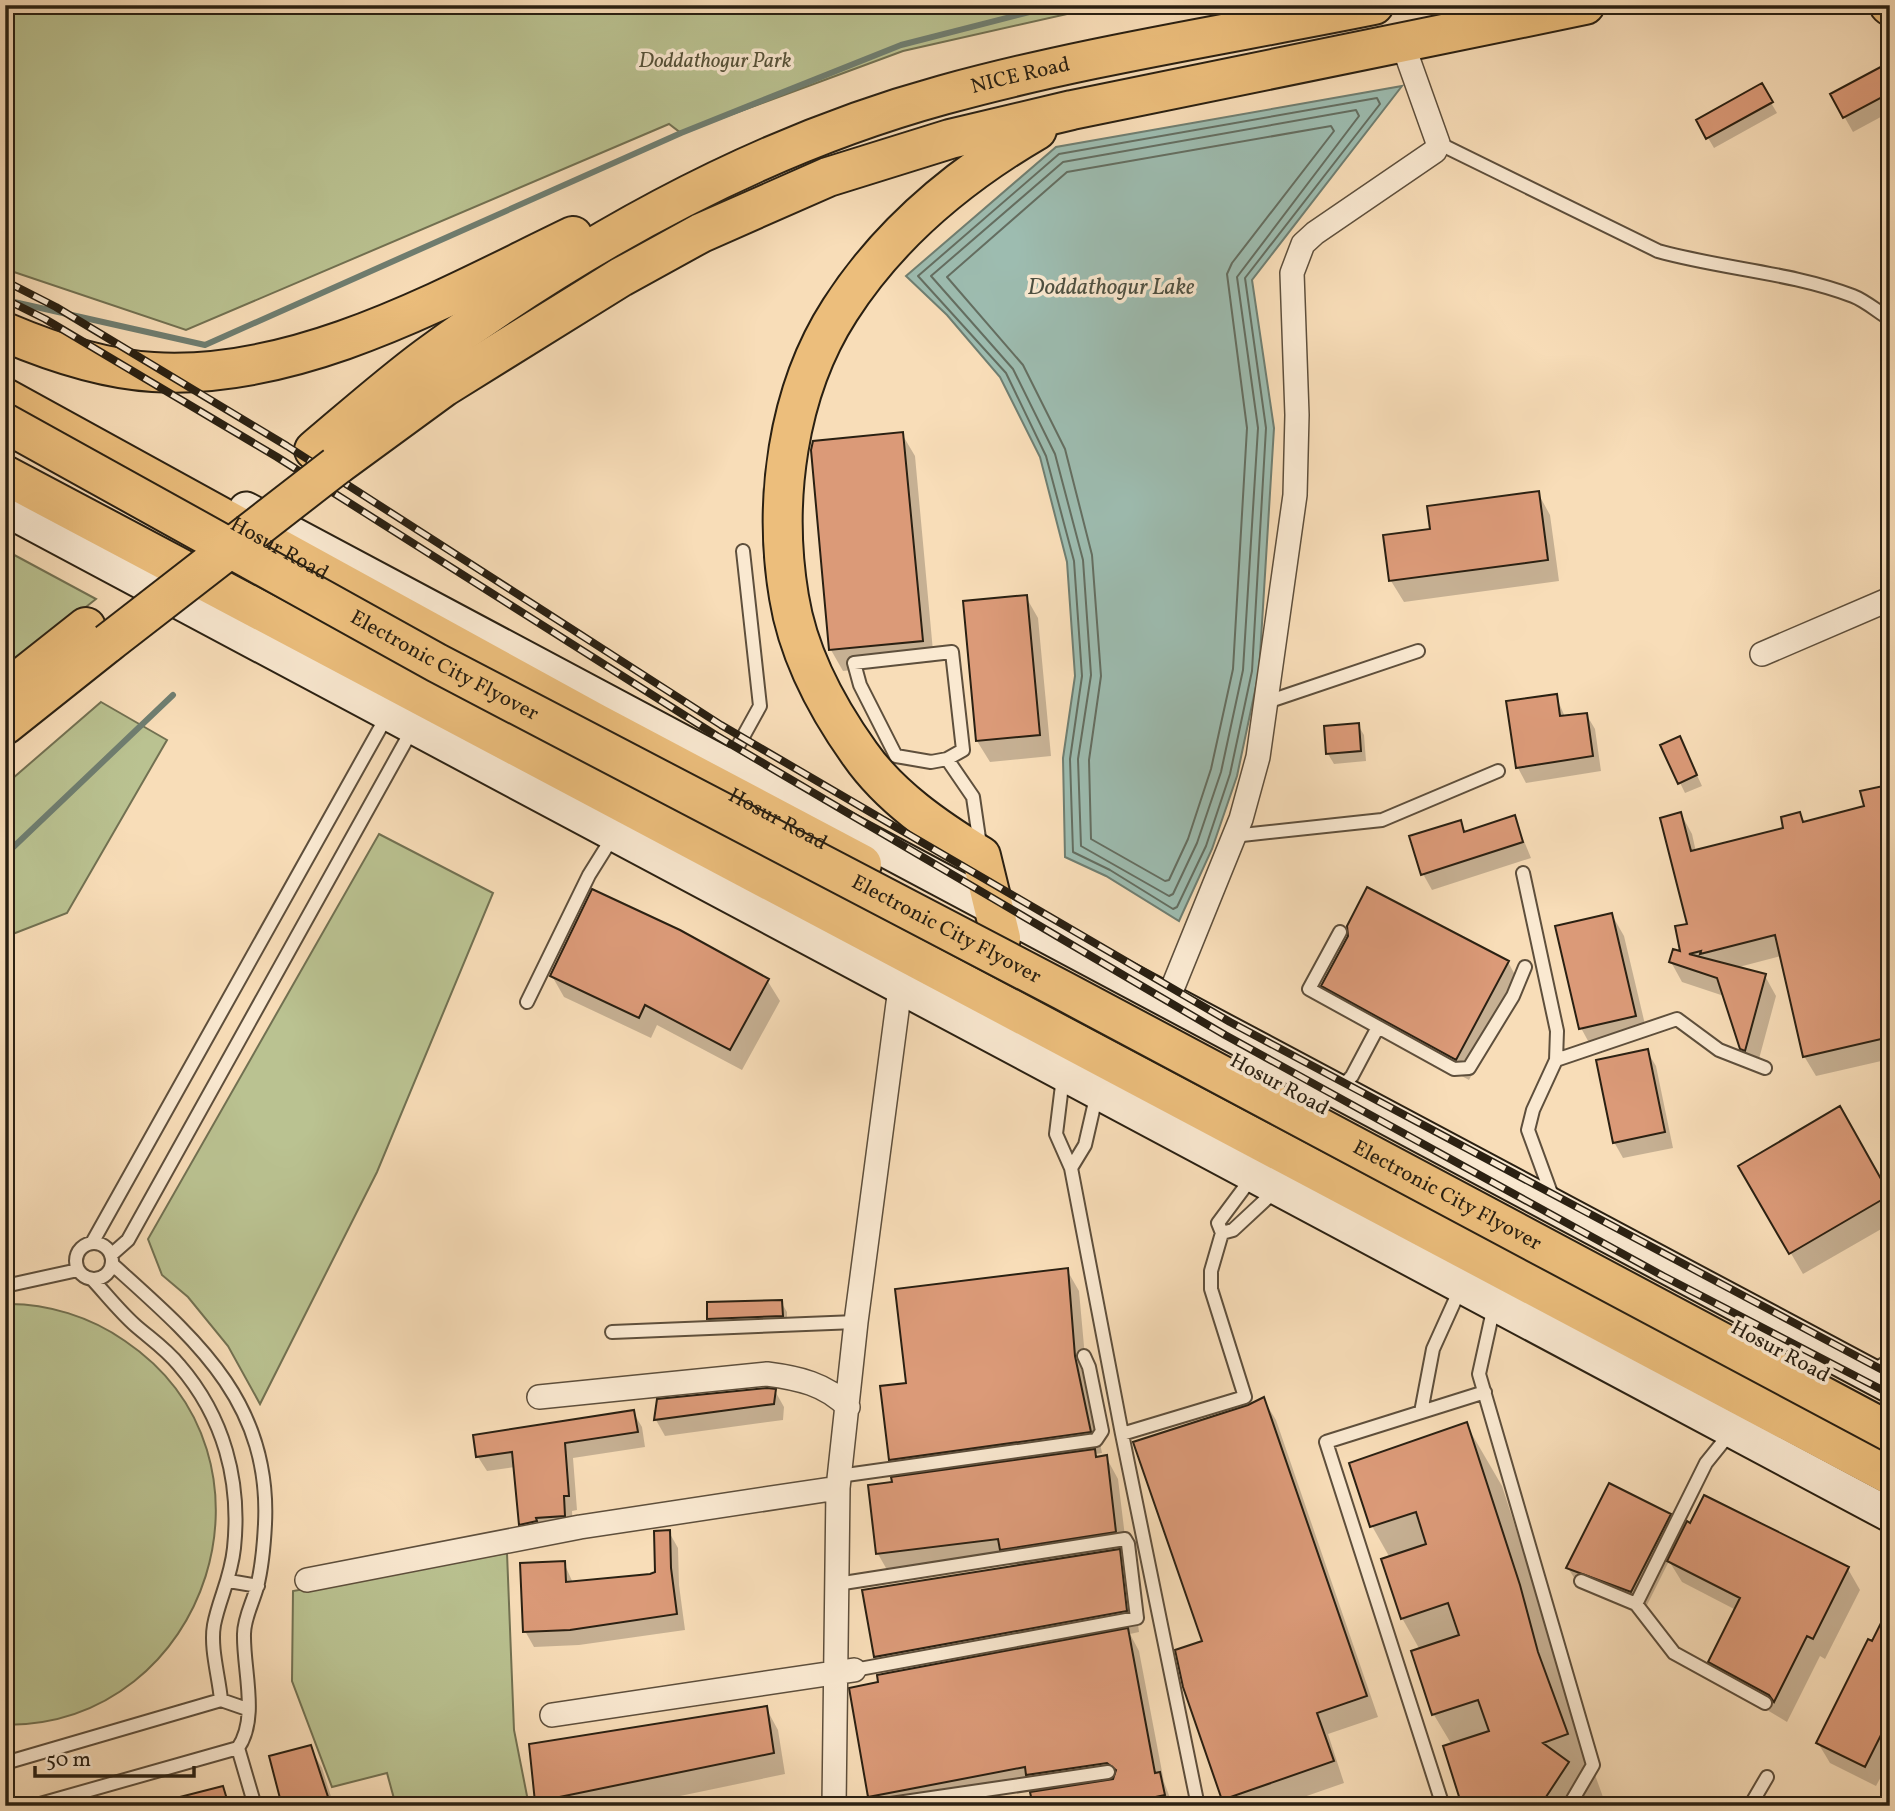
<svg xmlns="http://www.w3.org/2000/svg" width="1895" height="1811" font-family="Vollkorn,serif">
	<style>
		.green { fill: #bac291; stroke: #727152; stroke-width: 2 }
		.water { fill: #9dbcb0; stroke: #6f7e71; stroke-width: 2 }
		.shadow { fill: #0003 }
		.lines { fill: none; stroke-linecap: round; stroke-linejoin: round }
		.shore { stroke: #646e61; stroke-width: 2 }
		.stream { stroke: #6f7e71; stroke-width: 6 }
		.building { fill: #db9a78; stroke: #2a2012; stroke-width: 2 }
		.lane-casing { stroke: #5e4f3c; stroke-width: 16 }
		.street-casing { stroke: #5e4f3c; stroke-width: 26 }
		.secondary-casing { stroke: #2a2012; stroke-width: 37 }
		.highway-casing { stroke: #2a2012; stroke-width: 42 }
		.lane { stroke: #fae9d1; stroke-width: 12 }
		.street { stroke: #fae9d1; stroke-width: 23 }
		.secondary { stroke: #fae9d1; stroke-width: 33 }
		.highway { stroke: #ecbe7c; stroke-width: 38 }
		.rail-casing { stroke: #2a2012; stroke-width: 8 }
		.rail { stroke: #fae9d1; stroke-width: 5; stroke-dasharray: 16; stroke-linecap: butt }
		.highway-bridge-casing { stroke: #2a2012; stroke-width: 42; stroke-linecap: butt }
		.highway-bridge { stroke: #ecbe7c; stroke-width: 38 }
		.labels { text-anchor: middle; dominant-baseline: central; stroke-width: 7; stroke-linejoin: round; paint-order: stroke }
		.park-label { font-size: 21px; font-style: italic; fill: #555138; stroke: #fae9d1 }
		.street-label { font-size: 21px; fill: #2a2012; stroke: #fae9d1 }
		.water-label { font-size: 23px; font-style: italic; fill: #4c4f41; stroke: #fae9d1 }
	</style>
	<rect width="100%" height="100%" fill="#f8ddb8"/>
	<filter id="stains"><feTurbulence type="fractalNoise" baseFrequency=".00286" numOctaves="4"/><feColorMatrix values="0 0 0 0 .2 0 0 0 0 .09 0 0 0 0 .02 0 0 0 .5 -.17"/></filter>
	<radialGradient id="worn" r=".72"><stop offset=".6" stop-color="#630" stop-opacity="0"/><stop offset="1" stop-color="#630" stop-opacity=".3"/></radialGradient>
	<!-- green -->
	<path class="green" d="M5,5H1107L903,51L681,133L669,124L186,330L5,269Z
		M5,550L96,599L5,671Z
		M101,702L167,740L67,913L5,937V785Z
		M379,834L493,893L377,1172L260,1404L228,1346L188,1297L162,1275L148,1239Z
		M5,1304C47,1303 91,1317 125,1341C295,1456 210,1725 5,1725Z
		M507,1553L514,1730L529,1806H396L387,1773L332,1787L292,1681L293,1591Z"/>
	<!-- water -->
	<path class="water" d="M1402,86L1252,280L1274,428L1259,672L1237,776L1212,849L1179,921L1106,876L1065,857L1063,758L1075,676L1067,562L1040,457L1000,377L947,315L906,276L1056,147Z"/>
	<!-- shadow -->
	<path class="shadow" d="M1890,64V112L1853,132L1832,95Z
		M1761,86L1777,113L1714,148L1698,121Z
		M902,434L915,456L934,662L843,671L831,650Z
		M1538,493L1550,515L1559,581L1404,602L1391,581L1385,537L1432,530Z
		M1026,597L1038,618L1051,756L990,762L977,741Z
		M1556,696L1565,717L1586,714L1595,729L1601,771L1526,783L1518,768Z
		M1358,725L1364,735L1366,761L1334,764L1328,754Z
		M1662,746L1685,749L1702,786L1685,793Z
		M1887,787L1890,792V1059L1816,1076L1804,1056L1781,956L1735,968L1765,976L1776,996L1756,1070L1754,1069L1742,1048L1724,996L1682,982L1671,962L1683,954L1689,925L1681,814L1692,834L1696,852L1785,829L1800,814L1805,823L1866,808Z
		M1514,817L1531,858L1432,890L1423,874L1460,822L1466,833Z
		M1612,915L1624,936L1648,1037L1593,1050L1581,1028Z
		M1349,937L1508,962L1520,984L1469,1080L1335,1007L1323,986Z
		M552,976L767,980L780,1001L742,1070L657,1025L651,1038L564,997Z
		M1647,1051L1656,1066L1673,1148L1623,1158L1614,1142Z
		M1840,1109L1890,1194V1224L1803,1274L1740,1166Z
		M1067,1270L1079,1291L1087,1379L1102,1453L1096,1454L1098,1458L1106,1457L1118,1479L1127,1553L1121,1554L1131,1572L1139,1632L1130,1634L1139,1651L1164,1782L1173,1806H994L1033,1797L1039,1793L1035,1787L939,1806H875L869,1796L880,1684L886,1675L875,1657L864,1592L1012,1568L1008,1561L890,1575L878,1554L894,1483L902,1478L891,1460L908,1385Z
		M781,1302L787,1312V1326L715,1329L709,1319Z
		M775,1391L784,1407L783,1420L665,1436L656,1420L659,1401Z
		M1263,1399L1276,1420L1378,1717L1328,1734L1344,1783L1278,1806H1227L1223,1799L1204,1642L1248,1407Z
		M633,1412L642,1427L645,1447L573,1458L577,1510L572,1511L573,1530L529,1539L521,1524L515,1467L487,1471L478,1457Z
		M1466,1424L1502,1486L1555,1649L1574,1717L1603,1797L1590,1802L1593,1806H1465L1452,1745L1434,1715L1413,1652L1420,1650L1402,1618L1390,1558L1372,1526L1351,1464Z
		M1670,1515L1682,1536L1848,1569L1860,1590L1825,1659L1820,1656L1787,1722L1722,1683L1710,1662L1736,1610L1682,1582L1669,1561L1643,1613L1581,1589L1568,1568Z
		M669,1532L678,1548L679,1585L685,1630L579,1645L534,1647L525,1631L564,1563L573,1583L651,1575L656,1573Z
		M1890,1609V1760L1876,1786L1830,1763L1818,1743Z
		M766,1708L778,1730L785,1774L632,1806H539L536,1801Z
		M310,1747L322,1768L334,1806H284Z
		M222,1788L233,1806H154Z"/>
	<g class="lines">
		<!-- shore -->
		<path class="shore" d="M1377,98L1380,104L1245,278L1266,428L1252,671L1230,774L1206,846L1177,907L1173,909L1110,870L1073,852L1070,759L1082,676L1074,561L1046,456L1006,373L918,276L1059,154Z
			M1356,110L1359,116L1237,277L1258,428L1243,670L1221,772L1197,843L1173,894L1169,896L1081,846L1078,759L1091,675L1083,560L1055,454L1013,369L931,276L1063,162Z
			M1331,126L1334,131L1232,263L1227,274L1247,428L1233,669L1211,769L1188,839L1169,880L1165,881L1091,839L1089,760L1101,676L1092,555L1065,449L1023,365L947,277L1067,172Z"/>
		<!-- stream -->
		<path class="stream" d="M5,300L205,345L681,133L901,45L1057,5
			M5,855L173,695"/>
	</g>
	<!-- building -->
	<path class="building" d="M1890,62V93L1843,118L1830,94Z
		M1762,83L1773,102L1706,139L1696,120Z
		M903,432L923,641L829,650L811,450L813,441Z
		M1539,491L1548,560L1389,581L1383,535L1430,529L1427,506Z
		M1027,595L1040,735L976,741L963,601Z
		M1557,694L1560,716L1587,713L1593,756L1516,768L1506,701Z
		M1359,723L1361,751L1326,754L1324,726Z
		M1680,736L1697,775L1678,784L1660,745Z
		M1888,785L1890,1037L1803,1057L1775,935L1700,954L1701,951L1689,954L1766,974L1745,1051L1740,1049L1717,978L1669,962L1673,949L1680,951L1675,926L1687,924L1660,818L1681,812L1691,851L1783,828L1781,817L1800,812L1803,822L1864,806L1860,791Z
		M1515,815L1523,842L1421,875L1409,836L1461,820L1464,832Z
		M1367,887L1509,961L1456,1060L1321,986L1348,936L1347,926Z
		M592,889L680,930L769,979L730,1050L645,1005L639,1018L550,976Z
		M1612,913L1636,1016L1579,1029L1555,926Z
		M1648,1049L1665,1132L1613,1143L1596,1060Z
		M1840,1106L1890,1195L1789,1254L1738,1166Z
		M1068,1268L1075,1356L1091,1432L889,1460L880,1386L906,1383L895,1289Z
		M782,1300L783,1316L707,1319V1302Z
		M767,1388L776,1389L774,1404L654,1420L657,1399Z
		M1264,1397L1367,1696L1317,1713L1334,1761L1222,1800L1183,1687L1175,1650L1202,1641L1133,1442L1248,1405Z
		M634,1410L638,1432L565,1443L569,1496H564L565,1516L536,1518L537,1521L519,1525L512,1452L476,1457L473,1435Z
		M1467,1422L1520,1585L1538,1652L1568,1734L1543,1743L1569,1762L1540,1806H1462L1443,1746L1489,1731L1478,1700L1432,1715L1411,1651L1459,1635L1448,1603L1401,1619L1381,1559L1426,1544L1416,1512L1370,1527L1349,1463Z
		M1095,1449L1096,1457L1107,1455L1116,1532L1000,1550L998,1539L876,1554L868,1485L892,1482L891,1477Z
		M1609,1483L1671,1514L1631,1592L1566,1568Z
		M1704,1495L1849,1567L1813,1639L1807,1636L1774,1702L1769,1695L1708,1662L1740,1598L1667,1561L1687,1521L1690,1523Z
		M670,1530L671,1568L677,1614L570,1630L523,1632L520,1563L565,1561L566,1582L650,1574L655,1572L654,1531Z
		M1120,1549L1127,1611L874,1657L862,1590Z
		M1890,1605V1717L1865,1767L1816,1743L1868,1639L1872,1641Z
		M1128,1628L1155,1773L1160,1772L1165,1795L1113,1806L1110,1799L1077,1806H1033L1030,1792L1113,1779L1116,1770L1107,1763L1026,1775L1025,1767L868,1797L849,1688L878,1682L877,1675Z
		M767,1706L774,1753L535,1802L529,1744Z
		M311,1745L331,1806H282L269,1756Z
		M223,1786L229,1806H169L168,1800Z"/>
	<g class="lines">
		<defs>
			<path id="lane" d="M1438,143L1658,251C1722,269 1790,272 1853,296C1866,301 1878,312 1890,319
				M1267,702L1418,651
				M947,759L931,762L896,756L860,685L854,663L952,652L963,750L947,759L973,797L980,845
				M728,764L760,706L743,551
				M1233,836L1382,820L1498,771
				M1523,873L1557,1031L1556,1060L1533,1110L1528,1130L1551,1193L1549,1199
				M527,1002L589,875L614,835
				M1378,1027L1454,1069L1469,1068L1513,996L1525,967
				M1556,1060L1677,1019L1719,1050L1765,1068
				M1063,1077L1056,1134L1071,1168L1122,1434L1245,1397L1211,1289V1271L1222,1233L1218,1223L1253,1176
				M1339,1090L1352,1076L1378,1027L1309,989L1340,932
				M1071,1168L1085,1145L1097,1093
				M1222,1233L1233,1230L1276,1190
				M76 1261a18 18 0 1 1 36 0a18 18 0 1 1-36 0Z
				M92,1243L388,714
				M111,1255L128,1240L413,728
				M5,1286L78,1270
				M1494,1306L1479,1374L1593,1765L1569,1806
				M612,1332L856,1322
				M1871,1372L1890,1360
				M1421,1412L1433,1349L1461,1287
				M1731,1432L1706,1463L1636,1604L1674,1653L1765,1703
				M1122,1434L1198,1806
				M839,1476L1096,1440L1102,1431L1089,1367L1084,1356
				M229,1581L258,1586
				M1581,1581L1636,1604
				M837,1584L1125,1539L1128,1544L1137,1618L854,1670
				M221,1700L247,1709
				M238,1748L255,1806
				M5,1763L221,1700C219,1677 210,1648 214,1625C219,1599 231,1578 234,1548C241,1481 224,1417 179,1365C166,1349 151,1339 136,1326C120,1312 106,1294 92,1279
				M33,1806L238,1748C259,1718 243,1669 244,1634C244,1618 253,1602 257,1587C262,1567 264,1544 265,1524C271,1401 194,1338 112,1264
				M877,1806L1108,1772
				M1443,1806L1326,1442L1485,1392
				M1750,1806L1767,1777"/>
			<path id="street" d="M1762,654L1890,599
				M1168,999L1241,819L1258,757L1295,495L1297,415L1292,273L1303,244L1315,233L1435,151L1438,143L1402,42
				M539,1397L767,1374C798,1378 826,1384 848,1407
				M307,1580L580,1527L838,1488
				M552,1715L854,1670
				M834,1806L838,1488L856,1322L900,988"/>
			<path id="secondary" d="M5,509L1890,1515
				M246,509L1890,1386"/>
			<g id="highway">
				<path d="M1889,5L1890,6"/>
				<path d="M5,332C52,352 103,369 153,372C299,381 446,297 573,236"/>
				<path id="s1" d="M5,398L594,722L862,864"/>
				<path id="s2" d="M314,450C351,419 388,386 427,357C582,244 757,146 943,95C1084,56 1231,34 1374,5"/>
				<path d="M336,466L444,387L621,277L701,233L828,177L950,139L1072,110L1585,5"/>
				<path d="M5,475L1890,1475"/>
				<path d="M5,691L86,627"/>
				<path d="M5,725L108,643"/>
				<path d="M1001,938L981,856C937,829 890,797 860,754C827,708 798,653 789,597C773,502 787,392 840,310C888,235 960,175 1037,130"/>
			</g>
		</defs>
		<!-- lane casing -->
		<use href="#lane" class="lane-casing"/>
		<!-- street casing -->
		<use href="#street" class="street-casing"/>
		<!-- secondary casing -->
		<use href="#secondary" class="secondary-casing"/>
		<!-- highway casing -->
		<use href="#highway" class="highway-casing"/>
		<!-- lane -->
		<use href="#lane" class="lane"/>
		<!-- street -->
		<use href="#street" class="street"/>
		<!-- secondary -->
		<use href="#secondary" class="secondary"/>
		<!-- highway -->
		<use href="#highway" class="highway"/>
		<defs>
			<path id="rail" d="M5,281L56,307L287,446L721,725L1230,1022L1890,1374
				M5,299L45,319L277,457L717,736L1225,1035L1663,1276L1890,1394"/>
		</defs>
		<!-- rail casing -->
		<use href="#rail" class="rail-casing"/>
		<!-- rail -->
		<use href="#rail" class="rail"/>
		<defs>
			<g id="highway-bridge">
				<path id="s3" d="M5,423L437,663L1064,991L1890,1432"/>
				<path d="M108,643L336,466"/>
			</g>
		</defs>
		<!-- highway-bridge casing -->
		<use href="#highway-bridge" class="highway-bridge-casing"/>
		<!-- highway-bridge -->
		<use href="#highway-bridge" class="highway-bridge"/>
	</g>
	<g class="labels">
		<!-- park labels -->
		<g class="park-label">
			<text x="715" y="61">Doddathogur Park</text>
		</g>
		<!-- street labels -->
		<g class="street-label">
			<text stroke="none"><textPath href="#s2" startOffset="808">NICE Road</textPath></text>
			<text stroke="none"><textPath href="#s1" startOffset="313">Hosur Road</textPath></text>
			<text stroke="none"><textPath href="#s3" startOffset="502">Electronic City Flyover</textPath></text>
			<text stroke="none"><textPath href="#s1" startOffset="880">Hosur Road</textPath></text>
			<text stroke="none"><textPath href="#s3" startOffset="1069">Electronic City Flyover</textPath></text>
			<text transform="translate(1279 1085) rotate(28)">Hosur Road</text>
			<text stroke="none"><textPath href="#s3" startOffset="1636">Electronic City Flyover</textPath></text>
			<text transform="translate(1780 1352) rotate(28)">Hosur Road</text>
		</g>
		<!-- water labels -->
		<g class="water-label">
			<text x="1111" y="288">Doddathogur Lake</text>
		</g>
	</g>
	<!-- margin -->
	<rect width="1895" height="1811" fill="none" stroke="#f8ddb8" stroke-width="28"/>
	<rect x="7" y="7" width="1881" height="1797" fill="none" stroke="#2a2012" stroke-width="3.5"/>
	<rect x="14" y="14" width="1867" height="1783" fill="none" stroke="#2a2012" stroke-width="2"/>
	<!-- scale -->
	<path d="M35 1766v10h159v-10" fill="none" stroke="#2a2012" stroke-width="3.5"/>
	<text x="46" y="1766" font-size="21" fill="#2a2012" stroke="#fae9d1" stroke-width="5" paint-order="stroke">50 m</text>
	<rect width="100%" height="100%" filter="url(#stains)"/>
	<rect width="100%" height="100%" fill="url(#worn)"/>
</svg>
